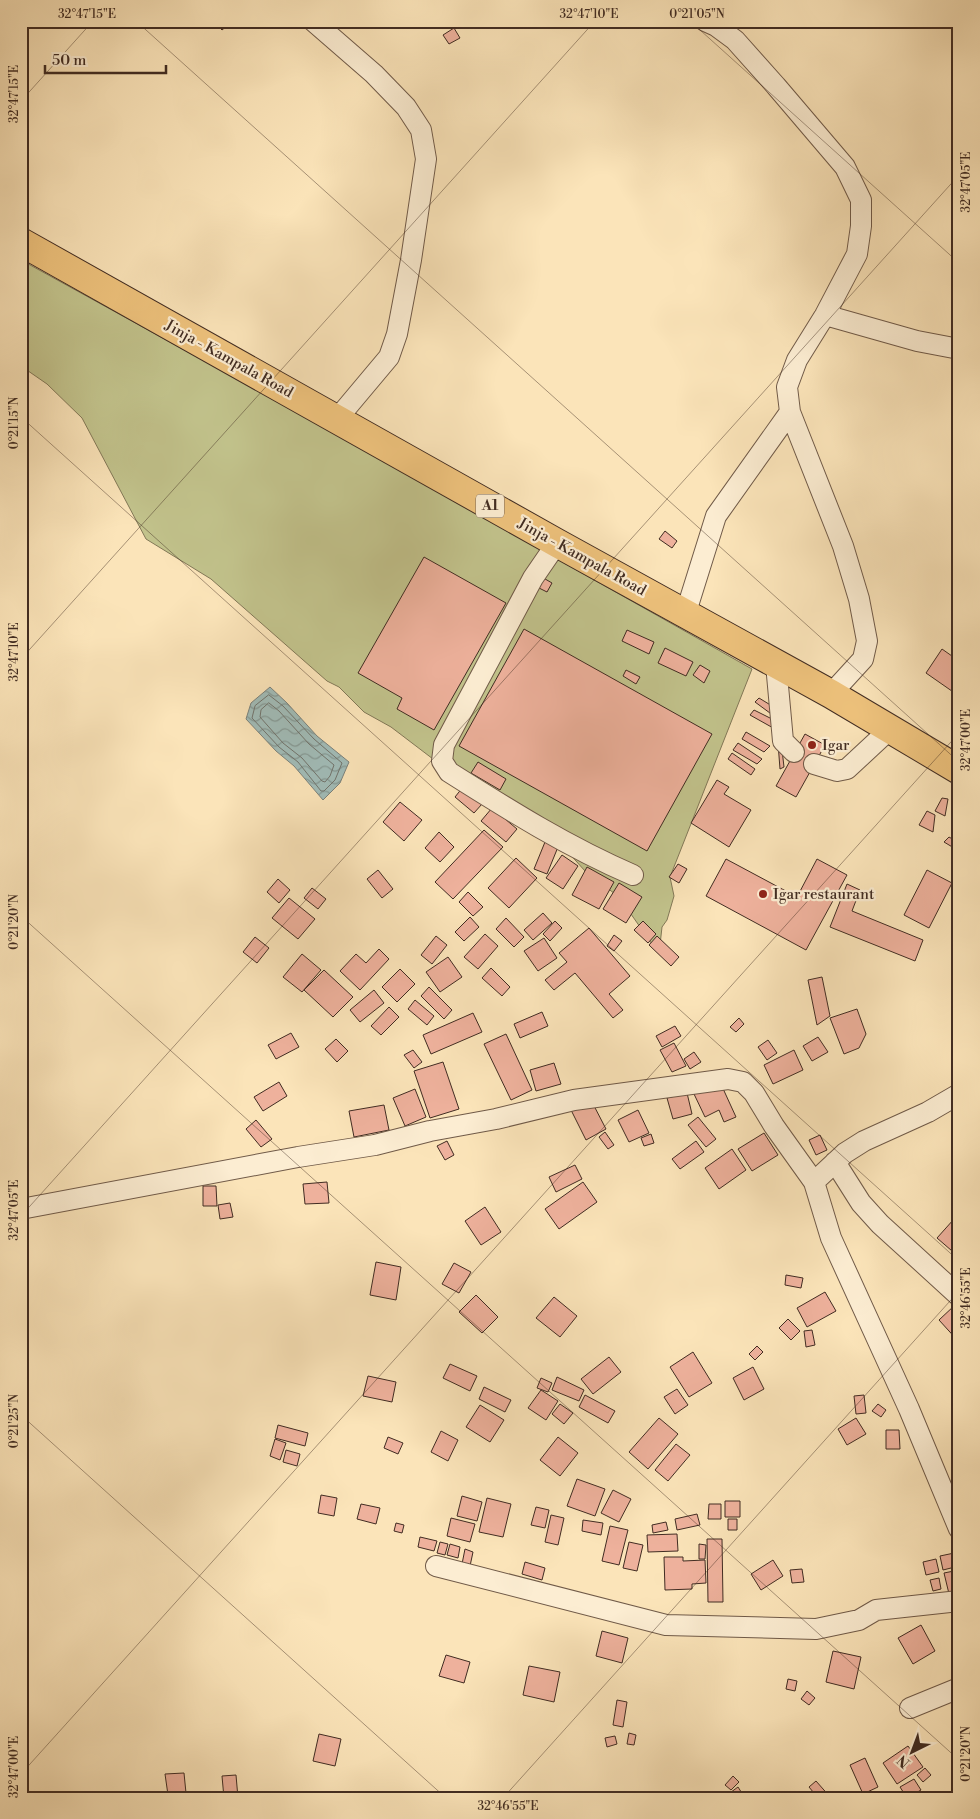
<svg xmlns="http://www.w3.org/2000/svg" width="980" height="1819" font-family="'Libre Bodoni',serif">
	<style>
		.green { fill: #c2c38c; stroke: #827857 }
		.water { fill: url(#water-waves); stroke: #7b827c }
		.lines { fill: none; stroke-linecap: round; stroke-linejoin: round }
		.shore { stroke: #71746d; stroke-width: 1 }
		.building { fill: #eeb19c; stroke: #412c22 }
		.minor-casing { stroke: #705a48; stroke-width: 22 }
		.highway-casing { stroke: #412c22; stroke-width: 30 }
		.minor { stroke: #fcedd2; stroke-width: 20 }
		.highway { stroke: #eec27c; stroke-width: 28 }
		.ticks { fill: none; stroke: #412c22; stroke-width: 1; stroke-opacity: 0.45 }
		.poi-dot { fill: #8f2418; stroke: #fcedd2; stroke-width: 2 }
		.labels { text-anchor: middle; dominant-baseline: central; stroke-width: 4.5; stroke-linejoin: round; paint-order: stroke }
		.shield { fill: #fcedd2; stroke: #796657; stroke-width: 1 }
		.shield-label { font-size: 14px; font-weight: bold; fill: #412c22 }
		.street-label { font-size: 15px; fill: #412c22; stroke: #fcedd2 }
		.poi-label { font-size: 15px; fill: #412c22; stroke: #fcedd2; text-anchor: start }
		.neatline { fill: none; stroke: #412c22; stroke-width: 2 }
		.ticks-label { font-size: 12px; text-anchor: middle; fill: #412c22 }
	</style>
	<defs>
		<pattern id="water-waves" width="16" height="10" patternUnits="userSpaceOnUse" patternTransform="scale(1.25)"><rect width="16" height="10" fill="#a1bcb8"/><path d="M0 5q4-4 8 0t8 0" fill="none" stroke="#859995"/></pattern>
	</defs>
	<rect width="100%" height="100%" fill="#fbe4b9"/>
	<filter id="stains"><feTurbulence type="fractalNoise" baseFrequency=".004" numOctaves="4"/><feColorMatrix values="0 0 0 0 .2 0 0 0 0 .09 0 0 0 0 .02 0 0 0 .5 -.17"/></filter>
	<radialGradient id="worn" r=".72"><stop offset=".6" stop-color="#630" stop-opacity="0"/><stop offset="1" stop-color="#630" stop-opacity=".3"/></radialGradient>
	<!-- green -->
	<path class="green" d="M21,260L279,402L752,669L670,877L674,896L667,920L662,927L659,954L619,897L585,871L567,851L454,775L391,727L364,712L339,687L327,681L211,579L146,539L82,418L47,384L21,366Z"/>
	<!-- water -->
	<path class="water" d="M270,687L287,703L317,736L349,762L340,783L323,800L294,766L276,751L246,719L251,703Z"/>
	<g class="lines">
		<!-- shore -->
		<path class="shore" d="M269,695L283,706L314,739L342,763L335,780L324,791H321L298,762L279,747L252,718L255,706Z
			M269,703L279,711L309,744L334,765L330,776L325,782L322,781L302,758L283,743L260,717L261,710Z"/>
	</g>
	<!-- building -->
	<path class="building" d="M217,21H233L222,30L215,23Z
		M454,28L460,38L449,44L443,35Z
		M665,531L677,541L672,548L659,539Z
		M424,557L506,603L434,730L397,709L402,698L358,673Z
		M540,576L552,583L547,592L535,586Z
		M524,629L712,734L647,851L459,746Z
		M627,630L654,642L649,654L622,641Z
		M665,648L693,662L686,676L658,663Z
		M942,649L959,661V696L926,673Z
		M700,665L710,671L704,683L693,675Z
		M626,670L640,677L636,684L623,676Z
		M759,698L777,709L774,716L755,702Z
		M754,710L778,722L775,729L750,715Z
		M746,732L770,746L764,752L742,739Z
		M805,734L825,745L796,797L776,786Z
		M781,741L784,767L780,769L778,743Z
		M738,743L762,759L757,764L733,750Z
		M732,753L755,769L751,775L728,759Z
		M478,762L506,779L500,790L471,773Z
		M717,780L729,787L724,794L751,810L729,847L691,823Z
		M463,787L482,804L474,813L455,797Z
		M942,798L948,799L945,816L935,811Z
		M400,802L422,820L404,841L383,822Z
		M492,808L517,829L506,842L481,821Z
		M927,811L935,815L933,832L919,825Z
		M484,830L503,847L453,899L435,882Z
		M439,832L454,847L440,862L425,848Z
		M949,837L959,843V851L944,842Z
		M545,842L558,847L547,874L534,869Z
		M562,855L578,866L563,889L546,878Z
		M516,858L537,878L509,908L488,888Z
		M726,859L797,897L817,859L847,875L806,950L706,896Z
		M678,864L687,869L679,883L669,877Z
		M587,867L614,882L599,909L572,895Z
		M378,870L393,889L382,898L367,879Z
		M927,870L952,883L929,928L904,915Z
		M278,879L290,890L279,903L267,892Z
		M619,883L642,897L626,923L603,909Z
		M847,884L860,890L852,911L923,940L915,961L830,927Z
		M312,888L326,899L318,909L304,898Z
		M468,892L483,907L473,916L459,902Z
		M289,898L315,919L298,939L272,918Z
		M543,913L552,923L533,940L524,930Z
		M470,917L479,927L464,941L455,932Z
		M506,918L524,937L514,947L496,929Z
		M555,921L562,928L550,941L543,934Z
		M643,921L656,934L648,943L634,930Z
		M589,928L630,976L609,994L623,1010L613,1018L575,973L554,990L545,980L567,962L559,953Z
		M485,934L498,946L478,969L464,957Z
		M614,935L622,941L614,951L607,946Z
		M436,936L447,945L432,964L421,955Z
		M657,936L679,957L671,966L649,945Z
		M255,937L269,948L257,963L243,952Z
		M544,938L557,958L538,971L524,951Z
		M379,949L389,959L360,990L340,971L356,954L366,963Z
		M302,954L321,970L302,992L283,977Z
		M448,957L462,977L440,992L426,972Z
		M491,968L510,987L502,996L482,978Z
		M400,969L415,984L397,1002L382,987Z
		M324,970L353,997L333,1017L304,990Z
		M822,977L830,1016L817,1025L808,980Z
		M429,987L452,1010L444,1019L421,996Z
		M374,990L384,1003L360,1022L350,1010Z
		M415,1000L434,1016L427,1025L408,1009Z
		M389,1007L399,1017L381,1035L371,1026Z
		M857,1009L866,1034L859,1048L844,1054L830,1018Z
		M542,1012L548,1026L520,1038L514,1024Z
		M473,1013L482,1032L431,1054L423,1035Z
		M739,1018L744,1024L736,1032L730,1027Z
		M675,1026L681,1036L662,1047L656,1036Z
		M291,1033L299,1047L276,1059L268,1045Z
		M506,1034L532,1090L511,1100L484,1044Z
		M818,1037L828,1052L812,1061L803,1046Z
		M336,1039L348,1051L337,1062L325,1049Z
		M768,1040L777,1053L767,1060L758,1047Z
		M674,1043L686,1066L672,1072L660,1050Z
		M413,1050L422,1062L414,1068L404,1055Z
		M794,1050L803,1070L773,1084L764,1065Z
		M694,1052L701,1062L690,1069L684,1059Z
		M443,1062L459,1109L430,1118L414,1071Z
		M554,1063L561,1084L536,1091L530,1070Z
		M279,1082L287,1096L263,1111L254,1097Z
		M720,1082L736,1117L724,1122L719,1110L705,1117L694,1094Z
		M415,1089L426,1117L405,1126L393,1098Z
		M687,1093L692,1114L673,1119L667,1098Z
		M591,1100L606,1129L586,1140L571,1110Z
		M384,1105L389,1130L354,1137L349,1111Z
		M638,1110L649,1133L629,1142L618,1120Z
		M698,1117L716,1139L706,1147L688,1125Z
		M256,1120L272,1139L261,1147L246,1129Z
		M605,1132L614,1145L608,1149L599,1137Z
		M764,1133L778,1155L752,1171L738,1149Z
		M651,1134L654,1143L644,1146L641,1138Z
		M820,1135L827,1150L816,1155L809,1140Z
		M447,1141L454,1155L445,1160L437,1146Z
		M696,1141L704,1152L680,1169L672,1159Z
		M732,1149L746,1170L719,1189L705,1168Z
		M575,1165L582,1179L556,1192L549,1177Z
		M327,1182L329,1203L305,1204L303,1184Z
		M583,1182L597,1202L559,1229L545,1209Z
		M203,1186H216L217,1206H203Z
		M230,1203L233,1217L220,1219L218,1205Z
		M485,1207L501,1232L481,1245L465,1221Z
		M954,1219L959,1224V1257L937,1238Z
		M376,1262L401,1267L396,1300L370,1295Z
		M454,1263L471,1272L459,1293L442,1284Z
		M786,1275L803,1278L801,1288L785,1285Z
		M825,1292L836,1311L807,1327L797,1308Z
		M476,1295L498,1317L482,1333L459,1312Z
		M554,1297L577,1316L560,1337L536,1318Z
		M955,1305L959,1309V1342L939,1320Z
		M788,1319L800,1331L791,1340L779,1328Z
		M812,1330L815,1345L806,1347L804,1331Z
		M757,1346L763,1352L755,1360L749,1354Z
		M693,1352L712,1383L689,1397L670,1367Z
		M609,1357L621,1372L593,1394L581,1379Z
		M450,1364L477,1376L470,1391L443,1378Z
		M753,1367L764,1389L744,1400L733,1378Z
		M368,1376L396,1382L392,1402L363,1396Z
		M557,1377L584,1390L579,1401L552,1390Z
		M541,1378L552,1383L548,1392L537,1388Z
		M484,1387L511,1400L505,1412L479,1399Z
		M677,1389L688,1405L675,1414L664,1397Z
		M541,1390L558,1401L546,1420L528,1408Z
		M585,1395L615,1411L608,1423L579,1407Z
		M864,1395L866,1413L856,1414L854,1396Z
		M560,1404L573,1413L564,1424L552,1414Z
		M878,1404L886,1410L881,1417L872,1411Z
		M480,1405L504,1420L490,1442L466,1427Z
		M659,1418L678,1434L648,1469L629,1452Z
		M856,1418L866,1434L847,1445L838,1429Z
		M278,1425L308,1433L305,1446L275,1438Z
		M886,1430H899L900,1449H886Z
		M441,1431L458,1440L448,1461L431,1452Z
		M388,1437L403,1443L398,1454L384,1448Z
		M558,1437L578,1453L560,1476L540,1460Z
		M275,1439L286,1443L280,1460L270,1456Z
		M676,1444L690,1455L668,1481L655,1470Z
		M286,1450L300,1454L297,1466L283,1462Z
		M577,1479L605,1489L595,1516L567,1506Z
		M613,1490L631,1499L619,1522L601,1513Z
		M321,1495L337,1498L334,1516L318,1513Z
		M462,1496L482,1502L477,1521L457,1516Z
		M487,1498L511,1504L503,1537L479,1532Z
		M725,1501H740V1517H725Z
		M361,1504L380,1508L376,1524L357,1519Z
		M709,1504H721V1519H708Z
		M536,1507L549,1510L545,1528L531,1525Z
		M697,1514L700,1525L677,1530L675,1519Z
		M551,1515L564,1518L558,1545L545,1542Z
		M451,1518L475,1524L470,1542L447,1536Z
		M728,1519H737V1530H728Z
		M583,1520L603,1523L601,1535L582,1531Z
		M666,1522L668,1530L653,1533L652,1525Z
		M396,1523L404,1525L402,1533L394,1531Z
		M610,1526L628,1530L619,1565L602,1561Z
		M677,1534L678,1551L648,1552L647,1535Z
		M420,1537L437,1541L434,1551L418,1547Z
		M707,1539H722L723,1602H708Z
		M440,1542L448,1544L445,1555L437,1553Z
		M629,1542L643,1545L637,1571L623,1568Z
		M450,1544L460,1547L458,1558L447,1555Z
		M699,1544L706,1545L705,1559H699Z
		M465,1549L473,1552L470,1566L462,1564Z
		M959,1552V1566L943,1570L940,1556Z
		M664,1557H683V1561L705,1560L706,1583L692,1584V1589L665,1590Z
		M936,1559L939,1572L926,1575L923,1562Z
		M773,1560L783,1576L761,1590L751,1574Z
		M525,1562L545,1568L542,1580L522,1574Z
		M802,1569L804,1582L792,1583L790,1570Z
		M959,1570V1596L950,1598L944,1573Z
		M939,1578L941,1589L933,1591L930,1580Z
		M921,1625L935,1651L913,1664L898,1638Z
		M602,1631L628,1638L622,1663L596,1656Z
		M833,1651L861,1657L854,1689L826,1682Z
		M446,1655L470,1662L464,1683L439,1676Z
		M529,1666L560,1672L554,1702L523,1695Z
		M788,1679L797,1681L795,1691L786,1689Z
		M807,1691L815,1698L809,1705L801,1699Z
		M617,1700L627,1702L623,1727L613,1725Z
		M629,1733L636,1735L634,1745L627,1744Z
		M319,1734L341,1739L335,1766L313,1761Z
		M615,1736L617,1744L607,1747L605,1738Z
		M908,1746L923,1767L897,1784L883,1763Z
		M865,1758L878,1787L863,1794L850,1765Z
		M925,1768L931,1775L923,1782L917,1775Z
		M184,1773L186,1793L168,1795L165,1774Z
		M236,1775L238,1798H224L222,1776Z
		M733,1776L739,1782L731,1790L725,1785Z
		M914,1779L921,1790L907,1798L900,1787Z
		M816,1781L831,1798H818L809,1787Z
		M738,1787L745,1798H723Z"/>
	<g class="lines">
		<defs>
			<path id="minor" d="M313,21L374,74L406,107L421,130L426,159L411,260L397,334L389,357L337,419
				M705,21L716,26L735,40L776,86L845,167L861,200V226L857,254L825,315L797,360L787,387L790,412L843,546L859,599L867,641L863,659L831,694
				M825,315L917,341L959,349
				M557,543L533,578L444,745L442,761L449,772C509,810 568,847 633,875
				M685,615L716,516L790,412
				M776,664L783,741L794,752
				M814,764L837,771L847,769L889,730
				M959,1094L928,1112L864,1141L845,1153L814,1182L831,1238L909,1409L959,1529
				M835,1162L861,1203L880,1224L959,1296
				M21,1209L298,1157L375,1145L430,1131L496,1119L574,1100L728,1079L743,1082L754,1093L774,1126L814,1182
				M436,1566L666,1625L816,1629L859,1620L876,1610L959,1601
				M910,1708L959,1688"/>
			<path id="highway" d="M21,242L557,543L831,694L959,770"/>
		</defs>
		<!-- minor casing -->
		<use href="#minor" class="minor-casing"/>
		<!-- highway casing -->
		<use href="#highway" class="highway-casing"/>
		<!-- minor -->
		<use href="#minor" class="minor"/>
		<!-- highway -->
		<use href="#highway" class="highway"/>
	</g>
	<!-- ticks -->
	<path class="ticks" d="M136,21L959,762M690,21L959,263M21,101L93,21M21,417L959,1261M21,659L595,21M21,916L959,1760M21,1216L959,175M21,1415L446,1798M21,1774L959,733M503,1798L959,1291"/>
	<!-- markers -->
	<g class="poi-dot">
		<circle cx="812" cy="745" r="5"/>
		<circle cx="763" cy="894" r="5"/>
	</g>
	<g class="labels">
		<!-- shield labels -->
		<rect class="shield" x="476" y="494.5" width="28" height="23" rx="4"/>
		<g class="shield-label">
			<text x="490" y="506">A1</text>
		</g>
		<!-- street labels -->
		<g class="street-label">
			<text transform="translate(229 359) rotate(29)">Jinja - Kampala Road</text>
			<text transform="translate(582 557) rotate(29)">Jinja - Kampala Road</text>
		</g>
		<!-- poi labels -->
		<g class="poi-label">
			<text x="822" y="745">Igar</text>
			<text x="773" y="894">Igar restaurant</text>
		</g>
	</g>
	<!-- margin -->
	<rect width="980" height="1819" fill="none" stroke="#fbe4b9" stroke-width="55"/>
	<!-- north arrow -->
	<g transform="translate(912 1752) rotate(222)" stroke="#fcedd2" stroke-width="4" paint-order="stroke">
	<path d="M0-4L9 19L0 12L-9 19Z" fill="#412c22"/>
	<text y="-8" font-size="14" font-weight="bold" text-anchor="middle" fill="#412c22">N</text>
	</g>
	<!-- scale -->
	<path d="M45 65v8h121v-8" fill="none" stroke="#412c22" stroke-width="2.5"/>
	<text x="52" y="65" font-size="15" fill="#412c22" stroke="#fcedd2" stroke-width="4" paint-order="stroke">50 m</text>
	<rect x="28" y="28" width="924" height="1764" class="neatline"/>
	<g class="ticks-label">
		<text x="87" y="18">32°47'15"E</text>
		<text x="589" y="18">32°47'10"E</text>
		<text x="697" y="18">0°21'05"N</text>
		<text transform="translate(14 94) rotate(-90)" y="4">32°47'15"E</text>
		<text transform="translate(966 182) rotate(-90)" y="4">32°47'05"E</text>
		<text transform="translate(14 423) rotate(-90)" y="4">0°21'15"N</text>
		<text transform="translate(14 652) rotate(-90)" y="4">32°47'10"E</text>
		<text transform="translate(966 740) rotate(-90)" y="4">32°47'00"E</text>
		<text transform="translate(14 922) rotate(-90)" y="4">0°21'20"N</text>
		<text transform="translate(14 1210) rotate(-90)" y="4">32°47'05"E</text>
		<text transform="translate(966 1298) rotate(-90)" y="4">32°46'55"E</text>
		<text transform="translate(14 1421) rotate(-90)" y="4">0°21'25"N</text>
		<text transform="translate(966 1754) rotate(-90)" y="4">0°21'20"N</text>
		<text transform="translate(14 1767) rotate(-90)" y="4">32°47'00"E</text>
		<text x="508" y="1810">32°46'55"E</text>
	</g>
	<rect width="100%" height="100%" filter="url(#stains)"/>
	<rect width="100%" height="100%" fill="url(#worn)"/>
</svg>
